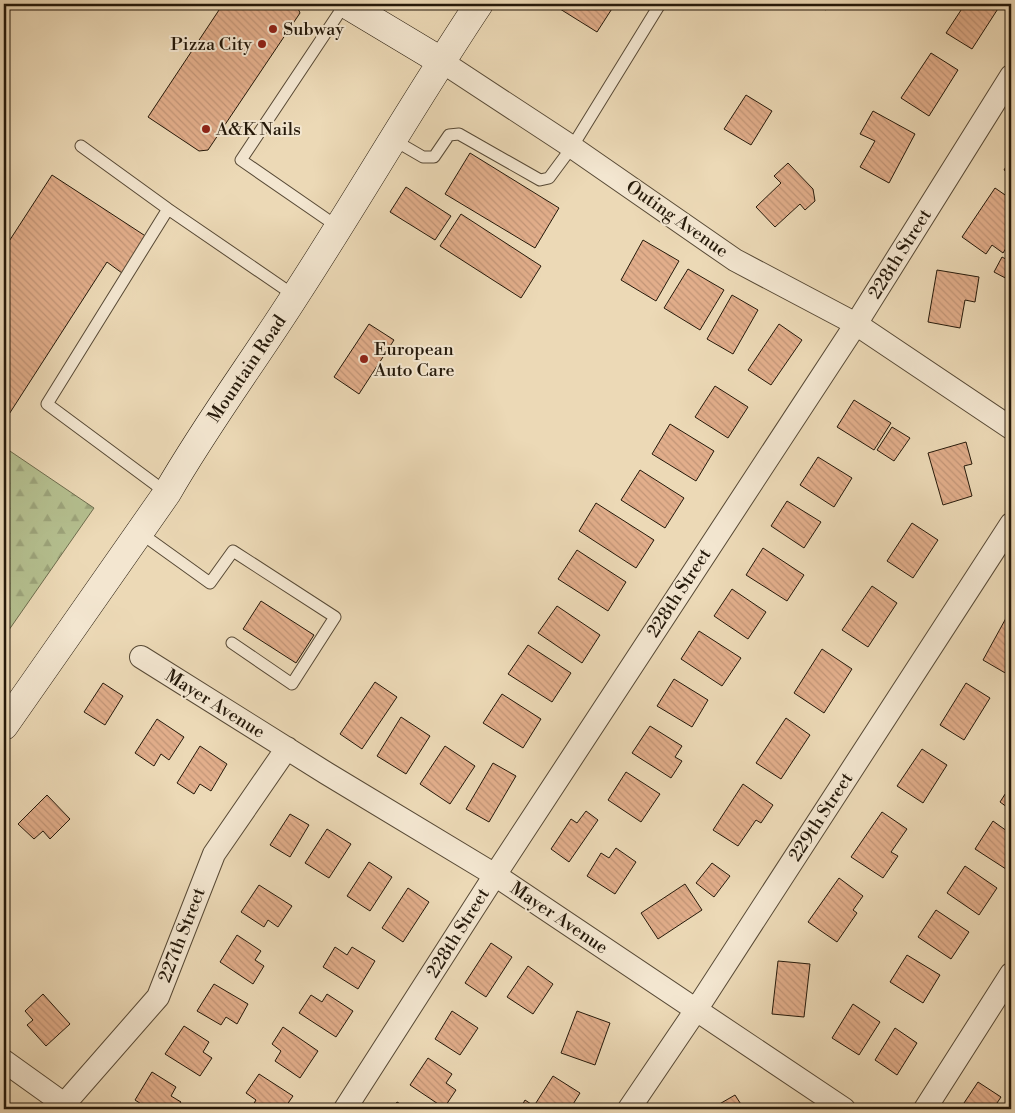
<svg xmlns="http://www.w3.org/2000/svg" width="1015" height="1113" font-family="'Libre Bodoni',serif">
	<style>
		.forest { fill: url(#forest-firs); stroke: #6d6c4d }
		.building { fill: url(#building-back-hatch); stroke: #25190a }
		.lines { fill: none; stroke-linecap: round; stroke-linejoin: round }
		.lane-casing { stroke: #574935; stroke-width: 13 }
		.street-casing { stroke: #574935; stroke-width: 24 }
		.secondary-casing { stroke: #25190a; stroke-width: 29 }
		.lane { stroke: #f3e6d0; stroke-width: 11 }
		.street { stroke: #f3e6d0; stroke-width: 22 }
		.secondary { stroke: #f3e6d0; stroke-width: 28 }
		.poi-dot { fill: #8f2418; stroke: #f3e6d0; stroke-width: 2 }
		.labels { text-anchor: middle; dominant-baseline: central; stroke-width: 4; stroke-linejoin: round; paint-order: stroke }
		.poi-label { font-size: 18px; fill: #25190a; stroke: #f3e6d0; text-anchor: start }
		.street-label { font-size: 18px; fill: #25190a; stroke: #f3e6d0 }
	</style>
	<defs>
		<pattern id="forest-firs" width="22" height="20" patternUnits="userSpaceOnUse" patternTransform="scale(1.25)"><rect width="22" height="20" fill="#b5c090"/><path d="M5 1l3.5 6h-7zM16 11l3.5 6h-7z" fill="#9ca47b"/></pattern>
		<pattern id="building-back-hatch" width="6" height="6" patternUnits="userSpaceOnUse" patternTransform="scale(1.25)"><rect width="6" height="6" fill="#e2ae8b"/><path d="M-1 5l2 2M0 0l6 6M5-1l2 2" fill="none" stroke="#c29577"/></pattern>
	</defs>
	<rect width="100%" height="100%" fill="#ecd9b6"/>
	<filter id="stains"><feTurbulence type="fractalNoise" baseFrequency=".004" numOctaves="4"/><feColorMatrix values="0 0 0 0 .2 0 0 0 0 .09 0 0 0 0 .02 0 0 0 .5 -.17"/></filter>
	<radialGradient id="worn" r=".72"><stop offset=".6" stop-color="#630" stop-opacity="0"/><stop offset="1" stop-color="#630" stop-opacity=".3"/></radialGradient>
	<!-- forest -->
	<path class="forest" d="M4,447L94,508L4,637Z"/>
	<!-- building -->
	<path class="building" d="M223,4H296L300,13L208,150L199,151L148,117Z
		M552,4H615L597,32Z
		M816,4H830L826,10Z
		M965,4H1001L972,49L946,33Z
		M931,53L958,70L929,116L901,98Z
		M746,95L772,111L751,145L724,129Z
		M873,111L915,134L889,183L860,167L875,141L860,134Z
		M470,153L559,208L535,248L445,194Z
		M1011,158V174L1004,170Z
		M788,163L813,189L815,201L805,210L800,204L775,227L756,207L781,183L774,176Z
		M52,175L147,237L122,273L107,262L4,422V249Z
		M406,187L451,216L435,240L390,212Z
		M995,188L1011,199V215L1007,221L1011,224V240L1003,253L992,245L986,254L962,237Z
		M461,214L541,266L521,298L440,246Z
		M643,240L679,261L656,301L621,280Z
		M1002,257L1011,262V281L994,272Z
		M688,269L724,290L700,330L664,308Z
		M937,270L979,277L975,302L965,300L960,328L928,322Z
		M732,295L758,310L733,354L707,339Z
		M369,324L394,340L359,394L334,377Z
		M779,324L802,340L771,385L748,370Z
		M1008,340H1011V364H1010Z
		M715,386L748,407L728,438L695,417Z
		M854,400L891,423L874,450L837,427Z
		M670,424L714,451L696,481L652,454Z
		M892,427L910,438L894,461L877,450Z
		M966,442L972,464L964,466L972,496L943,505L928,453Z
		M818,457L852,478L834,507L800,485Z
		M640,470L684,498L665,528L621,500Z
		M787,501L821,522L804,548L771,526Z
		M596,503L654,540L636,568L579,531Z
		M912,523L938,540L913,578L887,561Z
		M763,548L804,575L787,601L746,575Z
		M577,550L626,582L608,611L558,579Z
		M872,586L897,603L868,647L842,630Z
		M732,589L766,612L748,639L714,616Z
		M261,601L314,635L296,663L243,629Z
		M557,606L600,635L582,663L538,633Z
		M1011,609V667L1007,674L983,660Z
		M699,631L741,658L722,686L681,659Z
		M528,645L571,673L552,702L508,674Z
		M822,649L852,669L824,713L794,693Z
		M674,679L708,700L692,727L657,706Z
		M375,682L397,697L362,749L340,734Z
		M103,683L123,696L105,725L84,712Z
		M966,683L990,698L964,740L940,725Z
		M502,694L541,719L523,748L483,723Z
		M401,717L430,736L406,774L377,756Z
		M786,718L810,735L781,779L756,763Z
		M157,719L184,737L169,760L161,754L154,766L135,753Z
		M650,726L682,746L675,757L682,761L671,778L632,753Z
		M200,746L227,764L211,791L200,784L194,794L177,783Z
		M445,746L475,766L450,804L420,784Z
		M922,749L947,765L923,803L897,786Z
		M493,763L516,776L489,822L466,809Z
		M626,772L660,794L641,822L608,800Z
		M743,784L773,805L761,823L756,820L738,846L713,830Z
		M1011,785V810L1000,802Z
		M47,795L70,819L50,839L43,831L34,839L18,824Z
		M586,811L598,820L569,862L551,849L571,819L577,823Z
		M882,812L907,829L891,852L898,856L883,878L851,857Z
		M290,814L309,825L290,857L270,845Z
		M993,821L1011,834V867L1009,871L975,849Z
		M327,829L351,844L329,878L305,863Z
		M616,848L636,862L615,894L587,876L601,853L609,858Z
		M369,862L392,877L370,911L347,896Z
		M712,863L730,876L714,897L696,883Z
		M965,866L997,888L979,915L947,893Z
		M839,878L863,896L853,910L857,913L837,942L808,922Z
		M685,884L702,910L658,939L641,913Z
		M259,885L292,906L278,927L268,920L264,927L241,912Z
		M408,888L429,902L403,942L382,928Z
		M936,910L969,932L951,959L918,937Z
		M237,935L261,951L255,960L264,966L253,984L220,962Z
		M491,943L512,957L486,997L465,983Z
		M335,947L347,955L352,947L375,961L358,989L323,967Z
		M907,955L940,975L923,1003L890,982Z
		M778,961L810,964L804,1017L772,1014Z
		M528,966L553,984L533,1014L507,997Z
		M214,984L248,1004L237,1024L226,1017L221,1025L197,1011Z
		M43,994L70,1024L46,1046L27,1025L33,1020L25,1011Z
		M327,994L353,1011L336,1037L299,1013L311,995L322,1002Z
		M853,1004L880,1022L859,1055L832,1038Z
		M452,1011L478,1028L460,1055L435,1039Z
		M577,1011L610,1023L595,1065L561,1053Z
		M184,1026L209,1042L203,1052L212,1058L200,1076L165,1054Z
		M283,1027L318,1051L300,1078L275,1061L281,1051L272,1044Z
		M895,1028L917,1043L897,1075L875,1060Z
		M428,1058L452,1074L446,1083L456,1090L444,1108L410,1085Z
		M152,1072L176,1087L171,1096L181,1102L176,1109H149L135,1100Z
		M259,1074L293,1096L284,1109H253L251,1108L256,1100L246,1093Z
		M553,1076L580,1093L570,1109H520L525,1100L534,1106Z
		M978,1082L1001,1097L993,1109H960Z
		M735,1095L744,1109H718L716,1106Z
		M397,1102L409,1109H392Z"/>
	<g class="lines">
		<defs>
			<path id="lane" d="M392,139L423,157H434L449,135L459,134L540,180L549,178L572,147L660,4
				M81,146L168,209L295,296
				M338,227L241,160L345,4
				M167,493L47,404L168,209
				M139,532L210,583L233,551L335,617L292,684L232,643"/>
			<path id="street" d="M441,61L572,147L735,260L856,324L1011,428
				M141,657L326,773L495,875L844,1109
				M4,1061L64,1104
				M60,1109L158,997L214,854L287,748
				M345,1109L495,875L856,324L1011,76
				M629,1109L696,1010L1011,524
				M925,1109L1011,974"/>
			<path id="secondary" d="M346,4L441,61
				M4,726L167,493C206,425 253,362 295,296C358,199 415,100 479,4"/>
		</defs>
		<!-- lane casing -->
		<use href="#lane" class="lane-casing"/>
		<!-- street casing -->
		<use href="#street" class="street-casing"/>
		<!-- secondary casing -->
		<use href="#secondary" class="secondary-casing"/>
		<!-- lane -->
		<use href="#lane" class="lane"/>
		<!-- street -->
		<use href="#street" class="street"/>
		<!-- secondary -->
		<use href="#secondary" class="secondary"/>
	</g>
	<!-- markers -->
	<g class="poi-dot">
		<circle cx="273" cy="29" r="5"/>
		<circle cx="262" cy="44" r="5"/>
		<circle cx="206" cy="129" r="5"/>
		<circle cx="364" cy="359" r="5"/>
	</g>
	<g class="labels">
		<!-- poi labels -->
		<g class="poi-label">
			<text x="283" y="29">Subway</text>
			<text x="252" y="44" text-anchor="end">Pizza City</text>
			<text x="216" y="129">A&amp;K Nails</text>
			<text x="374" y="349">European<tspan x="374" dy="21">Auto Care</tspan></text>
		</g>
		<!-- street labels -->
		<g class="street-label">
			<text transform="translate(677 219) rotate(35)">Outing Avenue</text>
			<text transform="translate(900 254) rotate(-58)">228th Street</text>
			<text transform="translate(247 369) rotate(-56)">Mountain Road</text>
			<text transform="translate(679 593) rotate(-57)">228th Street</text>
			<text transform="translate(215 704) rotate(32)">Mayer Avenue</text>
			<text transform="translate(821 817) rotate(-57)">229th Street</text>
			<text transform="translate(559 918) rotate(34)">Mayer Avenue</text>
			<text transform="translate(458 933) rotate(-58)">228th Street</text>
			<text transform="translate(182 935) rotate(-69)">227th Street</text>
		</g>
	</g>
	<!-- margin -->
	<rect width="1015" height="1113" fill="none" stroke="#ecd9b6" stroke-width="20"/>
	<rect x="5" y="5" width="1005" height="1103" fill="none" stroke="#25190a" stroke-width="2.5"/>
	<rect x="10" y="10" width="995" height="1093" fill="none" stroke="#25190a"/>
	<rect width="100%" height="100%" filter="url(#stains)"/>
	<rect width="100%" height="100%" fill="url(#worn)"/>
</svg>
